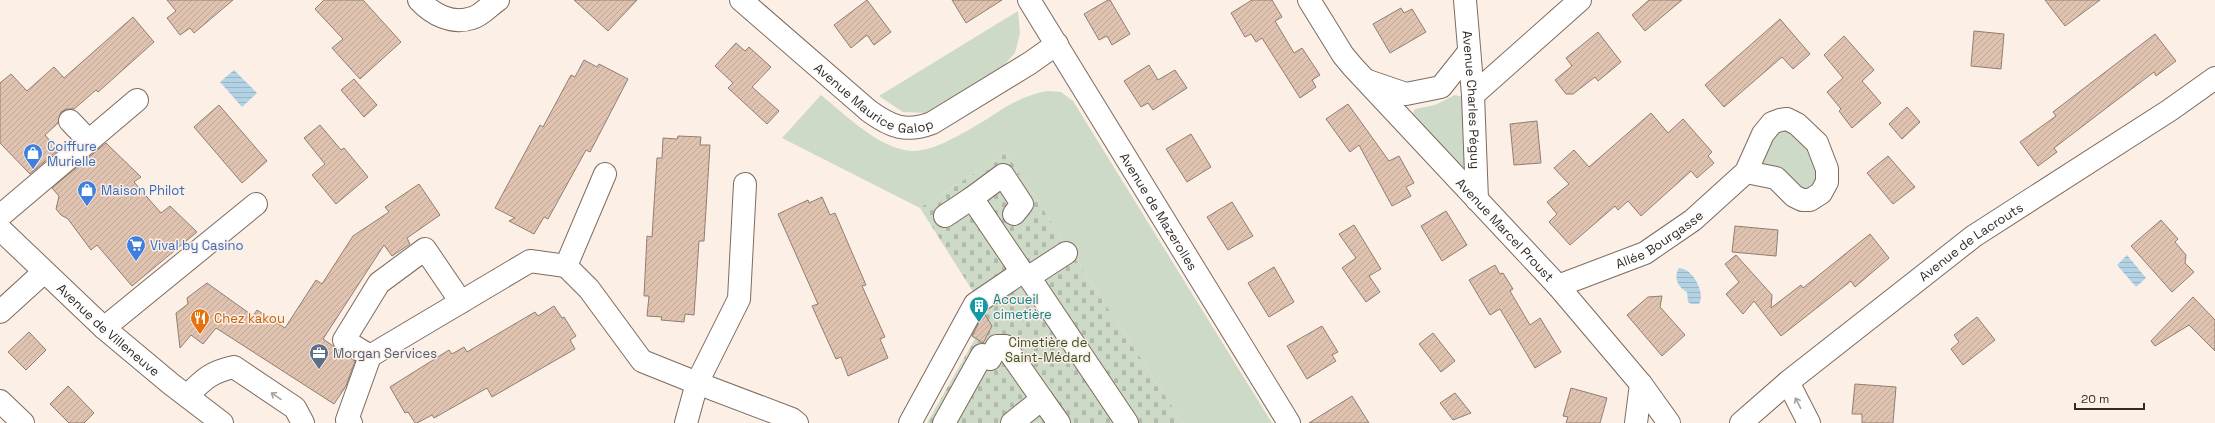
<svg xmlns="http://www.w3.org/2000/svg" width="2215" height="423" font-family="'Space Grotesk',sans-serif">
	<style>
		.green { fill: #cddac7 }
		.cemetery { fill: url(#cemetery-stones) }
		.water { fill: url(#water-rules) }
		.building { fill: url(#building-hatch); stroke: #917e71 }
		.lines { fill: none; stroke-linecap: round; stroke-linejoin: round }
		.minor-casing { stroke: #7d6b5e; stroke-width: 24 }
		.major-casing { stroke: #7d6b5e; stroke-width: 24 }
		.minor { stroke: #fff; stroke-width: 22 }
		.major { stroke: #fff; stroke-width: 22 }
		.oneway { stroke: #a3a09d }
		.labels { text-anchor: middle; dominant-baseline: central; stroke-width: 3; stroke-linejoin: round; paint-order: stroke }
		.street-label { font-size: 13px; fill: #322b25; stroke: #fcefe6 }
		.shop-label { font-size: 13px; fill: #366cbe; stroke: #fcefe6; text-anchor: start }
		.culture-label { font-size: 13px; fill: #0d838f; stroke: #fcefe6; text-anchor: start }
		.food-label { font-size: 13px; fill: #c56008; stroke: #fcefe6; text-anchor: start }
		.park-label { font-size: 13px; fill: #3a532a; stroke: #fcefe6 }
		.service-label { font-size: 13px; fill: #4e5e75; stroke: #fcefe6; text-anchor: start }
	</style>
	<defs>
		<pattern id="cemetery-stones" width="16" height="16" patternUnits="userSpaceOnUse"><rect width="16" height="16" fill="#cddac7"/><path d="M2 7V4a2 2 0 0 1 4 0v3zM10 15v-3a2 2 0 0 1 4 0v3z" fill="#b0bbab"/></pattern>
		<pattern id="water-rules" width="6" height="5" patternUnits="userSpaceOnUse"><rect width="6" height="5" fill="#b3d3e4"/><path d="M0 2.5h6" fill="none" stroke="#9ab5c3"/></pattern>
		<pattern id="building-hatch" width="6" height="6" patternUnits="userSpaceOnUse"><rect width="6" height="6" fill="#dfc3b0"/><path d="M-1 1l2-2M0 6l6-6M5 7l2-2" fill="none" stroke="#c0a897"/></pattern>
	</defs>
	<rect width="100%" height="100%" fill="#fcefe6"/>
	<!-- green -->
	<path class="green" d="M1018,11L1020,33L1015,53L1004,65L926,113L903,112L879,96Z
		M1047,91L1061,92L1073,101L1272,423H1183L1006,153L920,208L782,138L821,95C846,115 879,149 912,151C935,152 968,130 987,119C1006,106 1024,95 1047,91Z
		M1455,95L1463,97L1468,169L1464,172L1413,113L1415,109L1435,105Z
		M1792,128L1820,161L1821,174L1811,193L1757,167L1772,133Z"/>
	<!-- cemetery -->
	<path class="cemetery" d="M1006,153L1183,423H927L975,339L964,331L979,301L920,208Z"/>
	<!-- water -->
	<path class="water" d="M234,70L257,93L242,107L220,82Z
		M2127,255L2146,278L2136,287L2117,265Z
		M1679,268C1692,268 1706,292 1699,304H1691L1688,302L1687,292C1678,287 1673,278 1679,268Z"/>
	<!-- building -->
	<path class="building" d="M167,0H233L194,33L190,28L180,35L167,18L176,11Z
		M324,0H363L401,42L360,79L332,48L343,39L315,9Z
		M574,0H637L608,31Z
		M867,0L891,32L874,45L867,35L851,48L834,25Z
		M952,0H1002L966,23Z
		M1108,0H1110L1130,34L1112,45L1107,36L1099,40L1084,14Z
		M1252,0H1272L1282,17L1275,21L1294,53L1302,48L1320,75L1312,80L1316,87L1300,98L1262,38L1256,42L1251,34L1245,37L1231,13Z
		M1649,0H1682L1645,31L1632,15Z
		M2045,0H2100L2065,26Z
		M1401,8L1404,13L1412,9L1426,32L1390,53L1373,24Z
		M133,17L154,42L98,92L96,90L74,109H67L61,112L58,123L45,135L58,150L30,174L0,143V83L11,74L27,91L54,67L64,78Z
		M1780,19L1810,54L1793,69L1782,57L1724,107L1705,85Z
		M1974,31L2004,34L2001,69L1971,66Z
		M1598,32L1621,62L1598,81L1595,77L1573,94H1566L1555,80L1572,66L1566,58Z
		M2155,34L2176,61L2156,76L2154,72L2109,106L2054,148L2057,152L2038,166L2020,142L2056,116L2053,112Z
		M1844,36L1874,70L1862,81L1881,103L1852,128L1839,111L1841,109L1827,92L1843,78L1824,55Z
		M736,43L745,51L749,47L771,67L752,87L779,111L767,124L728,88L733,83L715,66Z
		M584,60L597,67L599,64L628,79L590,152L586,150L548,219L544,217L534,234L509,221L515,218L495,208L540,125L543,127L571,75L575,77Z
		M1149,65L1158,80L1175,70L1187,88L1153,110L1148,103L1141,107L1124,81Z
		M354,79L377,105L364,117L341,90Z
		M1348,104L1389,161L1399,156L1414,183L1406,187L1411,196L1392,206L1359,145L1350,152L1326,119Z
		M219,105L267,161L242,183L194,127Z
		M1907,107L1920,122L1902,139L1889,124Z
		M1651,113L1668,133L1683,119L1712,152L1708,156L1714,163L1697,178L1691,171L1641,216L1628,201L1618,210L1615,206L1570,245L1549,222L1557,214L1547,202L1569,184L1554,168L1574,150L1589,167Z
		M1537,121L1541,163L1514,165L1510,124Z
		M320,125L341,150L344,148L368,177L336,204L312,175L325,164L304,138Z
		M1191,134L1211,167L1187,182L1166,149Z
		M678,136L701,137L700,145H710L704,241H699L694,315L685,314L684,322L661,320L662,317L647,316L649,296H644L647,236L652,237L657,158H662L663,138L677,139Z
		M106,143L141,177L134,182L161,213L170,206L197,232L132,286L97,245L91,250L68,219L61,215L56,209L59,196L52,188Z
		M1888,156L1915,187L1893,204L1867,173Z
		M419,184L440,215L407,238L410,244L392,256L384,245L323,339L355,361L346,386L334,404L216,328L203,344L191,335L180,348L176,313L188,304L187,298L207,283L253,316L257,310L285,328L316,280L322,284L353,236L389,212L385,207Z
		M822,197L830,215L835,213L866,285L862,286L885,337L880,339L888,358L848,376L841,357L836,359L812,306L818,304L778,214L808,200L809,203Z
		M1232,202L1253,236L1228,250L1207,217Z
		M1446,211L1467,245L1442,261L1421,226Z
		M2161,220L2178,239L2175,242L2186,255L2185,263L2194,272L2172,292L2131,246Z
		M1354,225L1381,269L1369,276L1380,292L1366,302L1342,268L1356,258L1339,234Z
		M1735,226L1778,230L1776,256L1732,252Z
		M1870,234L1889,258L1855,287L1851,281L1781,336L1754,301L1743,314L1726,294L1739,282L1725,264L1736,255L1772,295L1771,308L1801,285L1803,288Z
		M1495,265L1500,274L1503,273L1513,289L1510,291L1530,325L1540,318L1561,352L1535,368L1500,309L1490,315L1469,280Z
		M1274,267L1294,302L1269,317L1248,283Z
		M1662,296L1660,307L1685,335L1662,356L1627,315L1648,297Z
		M2193,297L2215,320V351L2189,325L2155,346L2151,341Z
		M554,306L562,318L564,317L576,336L570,340L575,349L492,397L487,388L434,418L432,415L417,423H415L408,412L405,413L390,387L449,350L452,354L464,347L467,352L535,312L538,316Z
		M984,313L992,326L983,343L972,336Z
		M1977,317L1995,340L1963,365L1951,349L1959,342L1954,335Z
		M1322,326L1338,352L1332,355L1336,361L1307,379L1287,346Z
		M29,332L46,350L26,370L8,352Z
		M1433,333L1455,361L1441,372L1419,344Z
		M1855,384L1896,387L1893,423H1862V414H1852Z
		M68,386L94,413L84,423H69L50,404Z
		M1571,388L1607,398L1600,423H1566L1568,417L1563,416Z
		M1455,393L1471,413L1453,420L1440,403Z
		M1352,396L1369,423H1309Z"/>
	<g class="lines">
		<defs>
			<g id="minor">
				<path d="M419,0C432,14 452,25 472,18C481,16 490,5 498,0"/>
				<path id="s1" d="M741,0L869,111C891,127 906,133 932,123L1030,63L1057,44"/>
				<path id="s2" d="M1029,0L1289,423"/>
				<path id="s3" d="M1309,0L1343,55L1353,67L1558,286L1641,384L1669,423"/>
				<path id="s4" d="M1465,0L1473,95L1477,200"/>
				<path d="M1368,81L1406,94L1441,87L1468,53"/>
				<path d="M1473,95L1580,0"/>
				<path d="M70,121L89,141"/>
				<path d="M605,174L566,266L589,289L642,361L697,383L686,423"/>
				<path d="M745,184L739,299L697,383L792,419L797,423"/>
				<path d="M1014,214L1022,204L1003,175L972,198L1022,272L1029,277L1127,423"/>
				<path d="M0,216L137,100"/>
				<path d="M945,216L972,198"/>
				<path d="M1029,277L1066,253"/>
				<path id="s5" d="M1558,286L1645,253L1693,220L1746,172L1763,134L1772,123L1780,120L1787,119L1797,124L1817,143L1827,169V182L1821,193L1810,200H1802L1794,196L1776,178L1746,172"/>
				<path d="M0,312L44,272"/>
				<path d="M104,328L256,204"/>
				<path d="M370,356L344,340L379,283L425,249L461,302"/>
				<path d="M1788,382L1809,423"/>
				<path d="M187,396C203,380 210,372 234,367L295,408L303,423"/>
				<path d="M0,401L23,423"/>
				<path d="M351,423L347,420L370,356L530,261L566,266"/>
				<path d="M910,423L975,304L1022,272"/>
				<path d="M944,423L982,355L990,359L997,346H1005L1042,399"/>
				<path d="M1012,423L1042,399L1059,423"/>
				<path d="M1636,423L1641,384"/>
				<path id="s6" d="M1741,423L1788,382L1974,236L2170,110L2215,78"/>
			</g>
			<g id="major">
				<path id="s7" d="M0,229L104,328L171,384L222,423"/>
			</g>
		</defs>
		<!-- minor casing -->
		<use href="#minor" class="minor-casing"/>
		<!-- major casing -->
		<use href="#major" class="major-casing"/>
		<!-- minor -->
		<use href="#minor" class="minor"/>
		<!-- major -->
		<use href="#major" class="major"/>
	</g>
	<!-- one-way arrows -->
	<defs><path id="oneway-shaft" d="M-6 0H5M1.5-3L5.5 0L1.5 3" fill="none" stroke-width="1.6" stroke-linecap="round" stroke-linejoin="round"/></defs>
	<g class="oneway">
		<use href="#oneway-shaft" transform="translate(276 396) rotate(-146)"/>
		<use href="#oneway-shaft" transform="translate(1798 403) rotate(-117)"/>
	</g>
	<!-- icons -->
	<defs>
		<symbol id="shop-pin" viewBox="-11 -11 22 30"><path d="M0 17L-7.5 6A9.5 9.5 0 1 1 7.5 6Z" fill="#3f7fe0" stroke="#fcefe6"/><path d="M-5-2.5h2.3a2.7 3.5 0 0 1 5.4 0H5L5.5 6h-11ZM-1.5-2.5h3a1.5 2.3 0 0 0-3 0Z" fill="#fff"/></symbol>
		<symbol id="supermarket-pin" viewBox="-11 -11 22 30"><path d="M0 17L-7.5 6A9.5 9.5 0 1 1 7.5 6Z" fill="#3f7fe0" stroke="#fcefe6"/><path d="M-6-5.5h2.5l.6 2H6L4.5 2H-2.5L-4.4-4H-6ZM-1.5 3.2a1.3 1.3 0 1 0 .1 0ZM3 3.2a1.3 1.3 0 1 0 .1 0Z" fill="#fff"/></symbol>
		<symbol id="building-pin" viewBox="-11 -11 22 30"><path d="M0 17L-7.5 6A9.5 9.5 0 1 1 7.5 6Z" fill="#0f9aa8" stroke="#fcefe6"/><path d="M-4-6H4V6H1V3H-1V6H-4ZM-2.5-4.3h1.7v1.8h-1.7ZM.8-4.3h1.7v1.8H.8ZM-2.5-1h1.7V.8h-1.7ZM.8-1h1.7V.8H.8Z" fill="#fff"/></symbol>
		<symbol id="restaurant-pin" viewBox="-11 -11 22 30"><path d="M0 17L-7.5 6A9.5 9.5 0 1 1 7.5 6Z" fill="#e8710a" stroke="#fcefe6"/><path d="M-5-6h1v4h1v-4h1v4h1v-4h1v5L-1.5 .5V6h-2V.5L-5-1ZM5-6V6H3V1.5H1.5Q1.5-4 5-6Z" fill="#fff"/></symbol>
		<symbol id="office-pin" viewBox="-11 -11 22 30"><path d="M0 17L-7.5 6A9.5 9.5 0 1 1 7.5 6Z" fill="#5c6f8a" stroke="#fcefe6"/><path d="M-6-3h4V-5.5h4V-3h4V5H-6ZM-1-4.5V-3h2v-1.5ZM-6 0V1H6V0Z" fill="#fff"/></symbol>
	</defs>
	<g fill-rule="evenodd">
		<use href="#shop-pin" x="22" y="142" width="22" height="30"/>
		<use href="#shop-pin" x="76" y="179" width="22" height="30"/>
		<use href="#supermarket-pin" x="125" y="234" width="22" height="30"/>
		<use href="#building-pin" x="968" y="295" width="22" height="30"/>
		<use href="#restaurant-pin" x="189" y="307" width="22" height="30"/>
		<use href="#office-pin" x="308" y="342" width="22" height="30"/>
	</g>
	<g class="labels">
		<!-- street labels -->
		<g class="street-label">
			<text stroke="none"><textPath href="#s1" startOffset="169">Avenue Maurice Galop</textPath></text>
			<text stroke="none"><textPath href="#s4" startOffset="100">Avenue Charles Péguy</textPath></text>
			<text stroke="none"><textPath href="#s2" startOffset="248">Avenue de Mazerolles</textPath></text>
			<text stroke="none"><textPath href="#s3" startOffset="303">Avenue Marcel Proust</textPath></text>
			<text stroke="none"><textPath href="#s5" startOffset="112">Allée Bourgasse</textPath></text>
			<text stroke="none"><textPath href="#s6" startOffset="293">Avenue de Lacrouts</textPath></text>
			<text stroke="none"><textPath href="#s7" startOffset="148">Avenue de Villeneuve</textPath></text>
		</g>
		<!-- shop labels -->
		<g class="shop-label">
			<text x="47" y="146">Coiffure<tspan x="47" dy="15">Murielle</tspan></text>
			<text x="101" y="190">Maison Philot</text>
			<text x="150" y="245">Vival by Casino</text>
		</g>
		<!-- culture labels -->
		<g class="culture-label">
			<text x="993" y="299">Accueil<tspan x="993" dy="15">cimetière</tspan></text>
		</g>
		<!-- food labels -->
		<g class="food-label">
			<text x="214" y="318">Chez kakou</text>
		</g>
		<!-- park labels -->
		<g class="park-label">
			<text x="1048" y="342">Cimetière de<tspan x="1048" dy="15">Saint-Médard</tspan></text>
		</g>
		<!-- service labels -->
		<g class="service-label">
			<text x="333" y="353">Morgan Services</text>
		</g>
	</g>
	<!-- scale -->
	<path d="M2075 403v6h69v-6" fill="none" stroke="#322b25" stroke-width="2"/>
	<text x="2081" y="403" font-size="12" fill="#322b25" stroke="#fcefe6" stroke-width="3" paint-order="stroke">20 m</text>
</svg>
